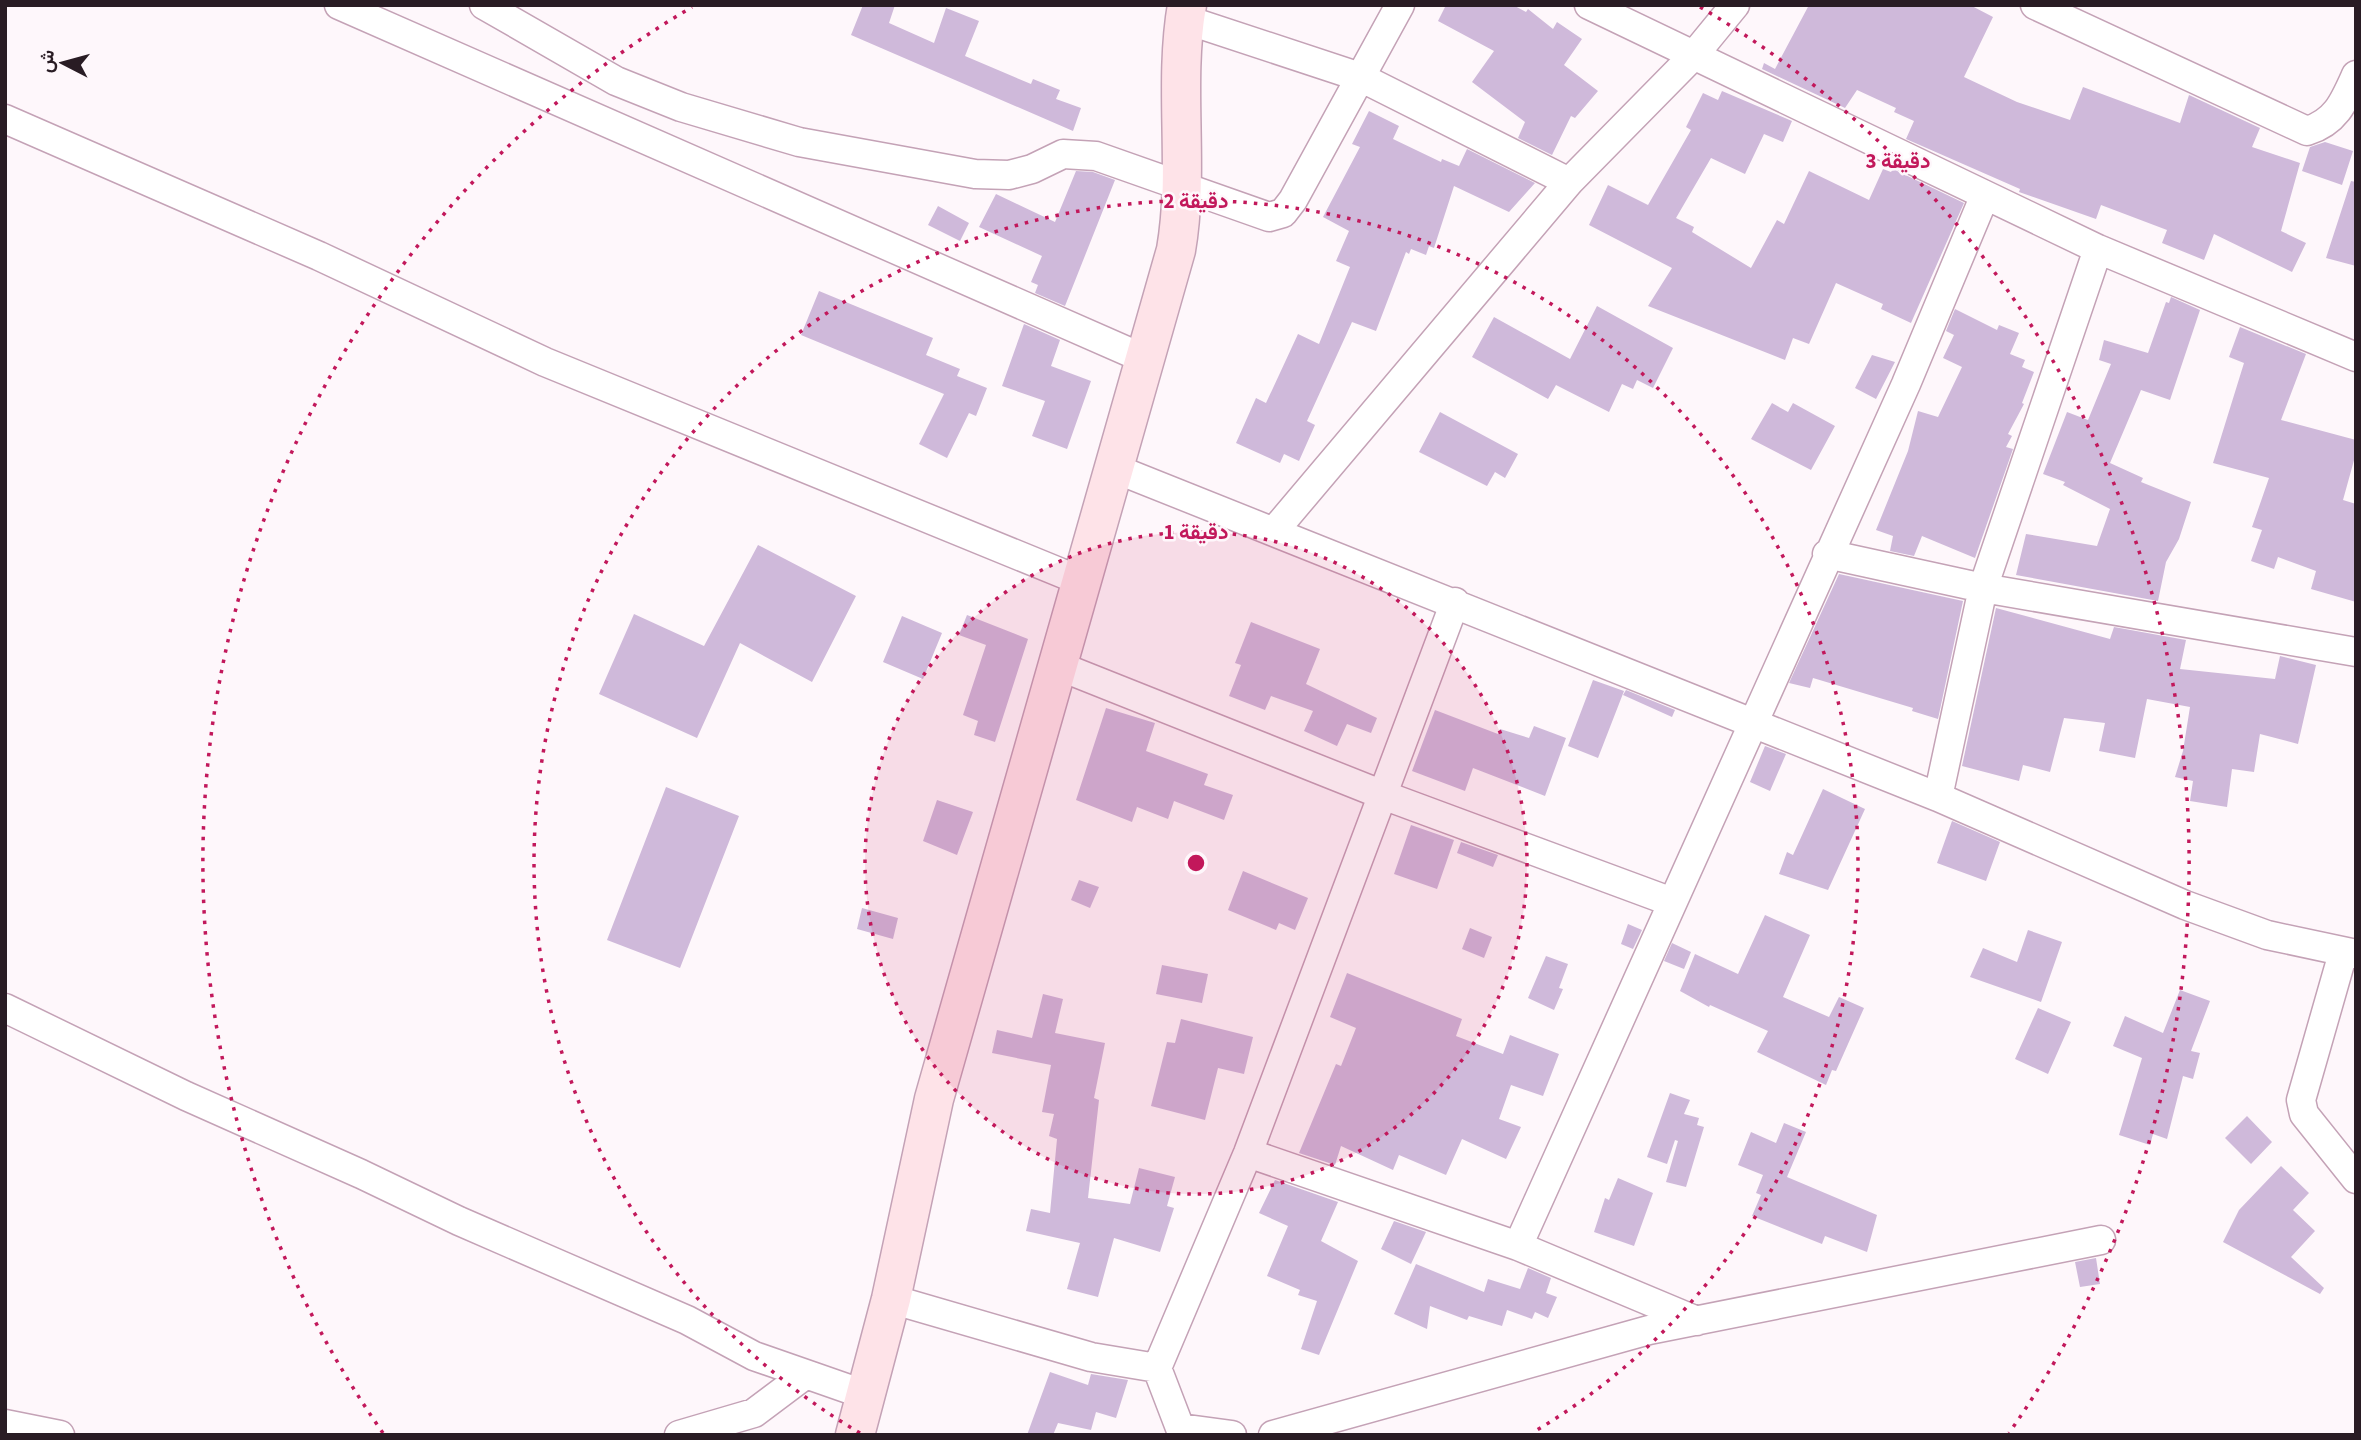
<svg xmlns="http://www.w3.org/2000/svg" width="2361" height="1440" font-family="'Source Sans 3',Vazirmatn,sans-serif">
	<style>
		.building { fill: #cfb9da }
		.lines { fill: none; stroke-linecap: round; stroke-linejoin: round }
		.street-casing { stroke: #c4a2b6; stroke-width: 31 }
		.secondary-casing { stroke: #c4a2b6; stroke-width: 41 }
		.street { stroke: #fff; stroke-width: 28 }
		.secondary { stroke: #fee3e8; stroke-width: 38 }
		.ring { fill: none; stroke: #c2185b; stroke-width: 3.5; stroke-dasharray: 3.5 7 }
		.centre { fill: #c2185b; stroke: #fef7fb; stroke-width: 3.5 }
		.ring-label { font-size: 21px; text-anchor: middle; font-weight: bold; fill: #c2185b; stroke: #fef7fb; stroke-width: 5; stroke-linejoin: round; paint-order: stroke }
	</style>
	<rect width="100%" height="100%" fill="#fef7fb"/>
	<!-- building -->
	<path class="building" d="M863,5H895L889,23L934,43L946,8L979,21L965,56L1031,84L1033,79L1060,90L1056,99L1081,108L1073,131L851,35Z
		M1446,5H1513L1526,12L1528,9L1553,29L1557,22L1582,39L1564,65L1598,91L1575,118L1571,116L1552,155L1518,138L1525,122L1472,82L1494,51L1438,21Z
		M1809,5H1970L1993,17L1964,77L2017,102L2070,120L2083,87L2180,123L2189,95L2260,128L2252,147L2300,163L2281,231L2306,243L2292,272L2214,234L2204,260L2162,243L2167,230L2101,205L2096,219L2019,192L2020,189L1906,139L1914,121L1894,112L1896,108L1857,90L1845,108L1762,69L1764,63L1775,69Z
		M1722,91L1792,121L1783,142L1764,134L1745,174L1711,158L1676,218L1694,227L1692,232L1751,268L1777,220L1784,224L1809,171L1869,200L1883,169L1891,172L1893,169L1964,203L1911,323L1881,309L1883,304L1836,283L1809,344L1793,338L1785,360L1648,306L1672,268L1589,225L1608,185L1648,205L1691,130L1686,127L1703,93L1718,100Z
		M1369,111L1399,126L1393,139L1441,162L1442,159L1459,166L1467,149L1535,183L1509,212L1454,186L1434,248L1429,246L1426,255L1411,249L1409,254L1406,252L1376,331L1352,322L1307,421L1315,425L1299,461L1284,454L1280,463L1236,443L1256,398L1266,403L1298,334L1319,344L1350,267L1336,261L1349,231L1323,217L1360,147L1352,144Z
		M2325,142L2353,151L2342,185L2302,171L2310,147Z
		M1076,171L1093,172L1115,180L1065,306L1035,293L1038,285L1031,282L1042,256L979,227L996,194L1055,222Z
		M2351,181L2356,182V266L2326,258Z
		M938,206L969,223L960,241L928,225Z
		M819,291L933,338L926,355L960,369L957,376L987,388L976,416L969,413L947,458L919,444L944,394L801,335Z
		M2171,297L2200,310L2170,400L2141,390L2110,463L2143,478L2141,482L2191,502L2179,539L2166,562L2158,601L2016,575L2026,534L2097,546L2110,509L2063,485L2065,482L2043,474L2067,412L2088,420L2111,364L2099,360L2104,340L2148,353L2166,302L2169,303Z
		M1597,306L1673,348L1653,388L1637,380L1633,389L1622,384L1609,412L1556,385L1548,399L1472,357L1494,317L1570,359Z
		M1955,309L1997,330L1999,325L2019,333L2010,354L2025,360L2022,367L2034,372L2022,403L2024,404L2008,434L2012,436L2006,447L2013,449L1975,558L1922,536L1914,556L1890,551L1893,536L1876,530L1908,451L1918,411L1938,417L1962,367L1943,358L1954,335L1946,331Z
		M1024,324L1060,340L1051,366L1091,381L1067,449L1032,436L1045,401L1002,386Z
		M2240,327L2306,354L2281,420L2356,440V453L2343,500L2356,504V602L2311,589L2316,571L2278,557L2274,569L2251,561L2262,530L2252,527L2269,478L2213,463L2244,363L2229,357Z
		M1872,355L1895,362L1876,399L1855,388Z
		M1772,403L1788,412L1793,403L1835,426L1811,470L1751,439Z
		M1440,412L1518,454L1505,478L1495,472L1487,486L1419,452Z
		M758,545L856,596L812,682L740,643L697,738L599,694L634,614L704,646Z
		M1839,574L1963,601L1938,719L1912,711L1913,708L1813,678L1810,688L1789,683Z
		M1996,608L2110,639L2114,627L2186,640L2180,669L2275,679L2280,656L2316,665L2298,744L2260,734L2254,772L2232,769L2227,807L2190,801L2193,781L2175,777L2183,751L2190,707L2147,699L2135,758L2099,751L2105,723L2064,718L2050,772L2023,765L2019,781L1962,766Z
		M967,615L1028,639L995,742L974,735L978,721L963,715L986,645L959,635Z
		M902,616L942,633L923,679L883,662Z
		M1251,622L1320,649L1306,684L1377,718L1371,733L1347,724L1337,746L1304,731L1313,711L1271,696L1265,710L1229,696L1241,665L1235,663Z
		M1593,680L1624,691L1598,758L1568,746Z
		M1626,690L1675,710L1672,717L1623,695Z
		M1106,708L1155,723L1146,751L1208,774L1204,785L1233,795L1224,820L1174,801L1168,819L1137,807L1132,822L1076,800Z
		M1435,710L1498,734L1500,729L1529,738L1534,726L1566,738L1545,796L1473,768L1465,791L1412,771Z
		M1765,746L1786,754L1770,791L1750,782Z
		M666,787L739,816L680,968L607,940Z
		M1823,789L1865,809L1828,890L1779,874L1787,852L1793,855Z
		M937,800L973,812L957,855L923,841Z
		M1952,821L2000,842L1986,881L1937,863Z
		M1411,825L1454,840L1437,889L1394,874Z
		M1461,842L1498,855L1493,867L1457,853Z
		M1243,871L1308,898L1295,930L1279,923L1276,930L1228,910Z
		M1079,880L1099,887L1090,908L1071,900Z
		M862,908L898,918L893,939L857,929Z
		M1765,915L1810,935L1783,997L1829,1017L1839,997L1864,1008L1836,1071L1832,1070L1826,1085L1757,1052L1768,1031L1710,1005L1709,1007L1680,991L1695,954L1738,974Z
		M1628,924L1642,930L1633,949L1621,944Z
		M1470,928L1492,937L1484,958L1462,949Z
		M2028,930L2062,942L2041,1002L1970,977L1983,948L2017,962Z
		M1672,943L1691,952L1684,969L1664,961Z
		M1546,956L1568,964L1559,988L1563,989L1554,1010L1528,998Z
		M1162,965L1208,974L1202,1003L1156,994Z
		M1347,973L1462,1019L1456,1036L1503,1054L1510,1035L1559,1054L1543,1096L1511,1085L1499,1119L1521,1127L1506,1159L1462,1139L1446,1175L1399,1155L1393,1170L1341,1146L1335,1165L1299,1153L1336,1064L1341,1066L1356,1028L1330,1017Z
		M2180,990L2210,1001L2191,1051L2200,1053L2193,1079L2183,1076L2167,1139L2153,1134L2150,1145L2119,1135L2142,1058L2113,1046L2125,1016L2163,1033Z
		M1043,994L1063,999L1055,1033L1105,1043L1094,1098L1099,1100L1088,1198L1130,1204L1139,1168L1175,1177L1167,1206L1174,1208L1160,1252L1114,1238L1098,1297L1067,1289L1080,1243L1026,1231L1031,1209L1050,1213L1057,1139L1049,1136L1054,1114L1042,1112L1051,1065L992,1053L997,1030L1032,1038Z
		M2038,1008L2071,1022L2048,1074L2015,1059Z
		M1181,1019L1253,1037L1244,1074L1218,1068L1205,1120L1151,1106L1167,1042L1175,1043Z
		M1670,1093L1690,1100L1684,1114L1699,1118L1697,1125L1704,1127L1686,1187L1666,1182L1678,1141L1675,1140L1667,1164L1647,1157Z
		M2247,1116L2272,1142L2251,1164L2225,1138Z
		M1784,1123L1806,1132L1787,1177L1877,1215L1867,1252L1825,1236L1822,1244L1752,1216L1761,1195L1756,1193L1763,1175L1738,1165L1751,1132L1776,1143Z
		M2281,1166L2309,1193L2293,1210L2315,1231L2291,1257L2324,1288L2320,1294L2223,1242L2239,1210Z
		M1618,1178L1653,1193L1634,1246L1594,1232L1605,1198L1609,1200Z
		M1275,1180L1338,1202L1321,1241L1358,1261L1319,1355L1301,1349L1317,1301L1298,1295L1300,1290L1267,1276L1288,1226L1259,1213Z
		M1394,1221L1426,1232L1411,1264L1381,1249Z
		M2096,1258L2100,1284L2080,1287L2075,1262Z
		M1416,1264L1484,1292L1488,1279L1520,1289L1528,1268L1551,1278L1546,1293L1557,1297L1548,1318L1535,1312L1532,1319L1507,1310L1502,1326L1469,1316L1467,1320L1430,1306L1427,1329L1394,1314Z
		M1050,1372L1088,1385L1091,1374L1128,1380L1116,1418L1096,1412L1091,1430L1058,1423L1053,1435H1027Z"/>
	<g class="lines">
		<defs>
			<path id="street" d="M339,5L1145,359
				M484,5L616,81L681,107L799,142L975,174L1009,175L1032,169L1063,154L1096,156L1269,217L1283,213L1293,200L1400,5
				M1589,5L2098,249L2356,357
				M2035,5L2307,131C2336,122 2344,102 2356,75
				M1184,19L1360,77L1569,182
				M5,119L319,256L545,362L1081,581
				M1116,469L1938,797L2185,905L2267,935L2356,954
				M1275,530L1569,182L1694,55L1735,5
				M1827,554L1983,588L2356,652
				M1059,666L1383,795L1672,902
				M1938,797L1983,588L2098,249
				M2343,953L2301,1100L2304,1114L2356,1179
				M5,1008L186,1096L361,1174L459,1221L687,1320L754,1356L863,1394
				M1248,1153L1518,1246L1697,1321
				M1518,1246L1906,384L1985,195
				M891,1299L1091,1357L1157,1368
				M5,1424L60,1435
				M679,1435L754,1413L806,1374
				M1232,1435L1180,1428L1157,1368L1248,1153L1455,602
				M1273,1435L1649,1330L2101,1240"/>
			<path id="secondary" d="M855,1435L891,1299L934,1099L1176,250C1190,169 1173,86 1187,5"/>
		</defs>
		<!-- street casing -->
		<use href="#street" class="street-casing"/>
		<!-- secondary casing -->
		<use href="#secondary" class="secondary-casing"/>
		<!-- street -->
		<use href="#street" class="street"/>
		<!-- secondary -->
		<use href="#secondary" class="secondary"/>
	</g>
	<!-- distance rings -->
	<circle cx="1196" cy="863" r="331" fill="#c2185b" fill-opacity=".12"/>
	<g class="ring">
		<circle cx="1196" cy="863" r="331"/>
		<path d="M860 1433A662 662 0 1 1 1532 1433"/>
		<path d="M383 1433A993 993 0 0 1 692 7M1700 7A993 993 0 0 1 2009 1433"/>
	</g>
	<circle cx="1196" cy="863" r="10" class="centre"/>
	<g class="ring-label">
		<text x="1898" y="168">3 دقيقة</text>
		<text x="1196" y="208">2 دقيقة</text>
		<text x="1196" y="539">1 دقيقة</text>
	</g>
	<!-- border -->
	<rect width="2361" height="1440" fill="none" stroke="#291c24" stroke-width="14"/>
	<!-- north arrow -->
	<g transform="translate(63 63) rotate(276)" stroke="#fef7fb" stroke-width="5" paint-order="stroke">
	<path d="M0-5L12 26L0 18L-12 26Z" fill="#291c24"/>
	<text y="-10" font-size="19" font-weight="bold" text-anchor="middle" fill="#291c24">ش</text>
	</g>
</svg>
